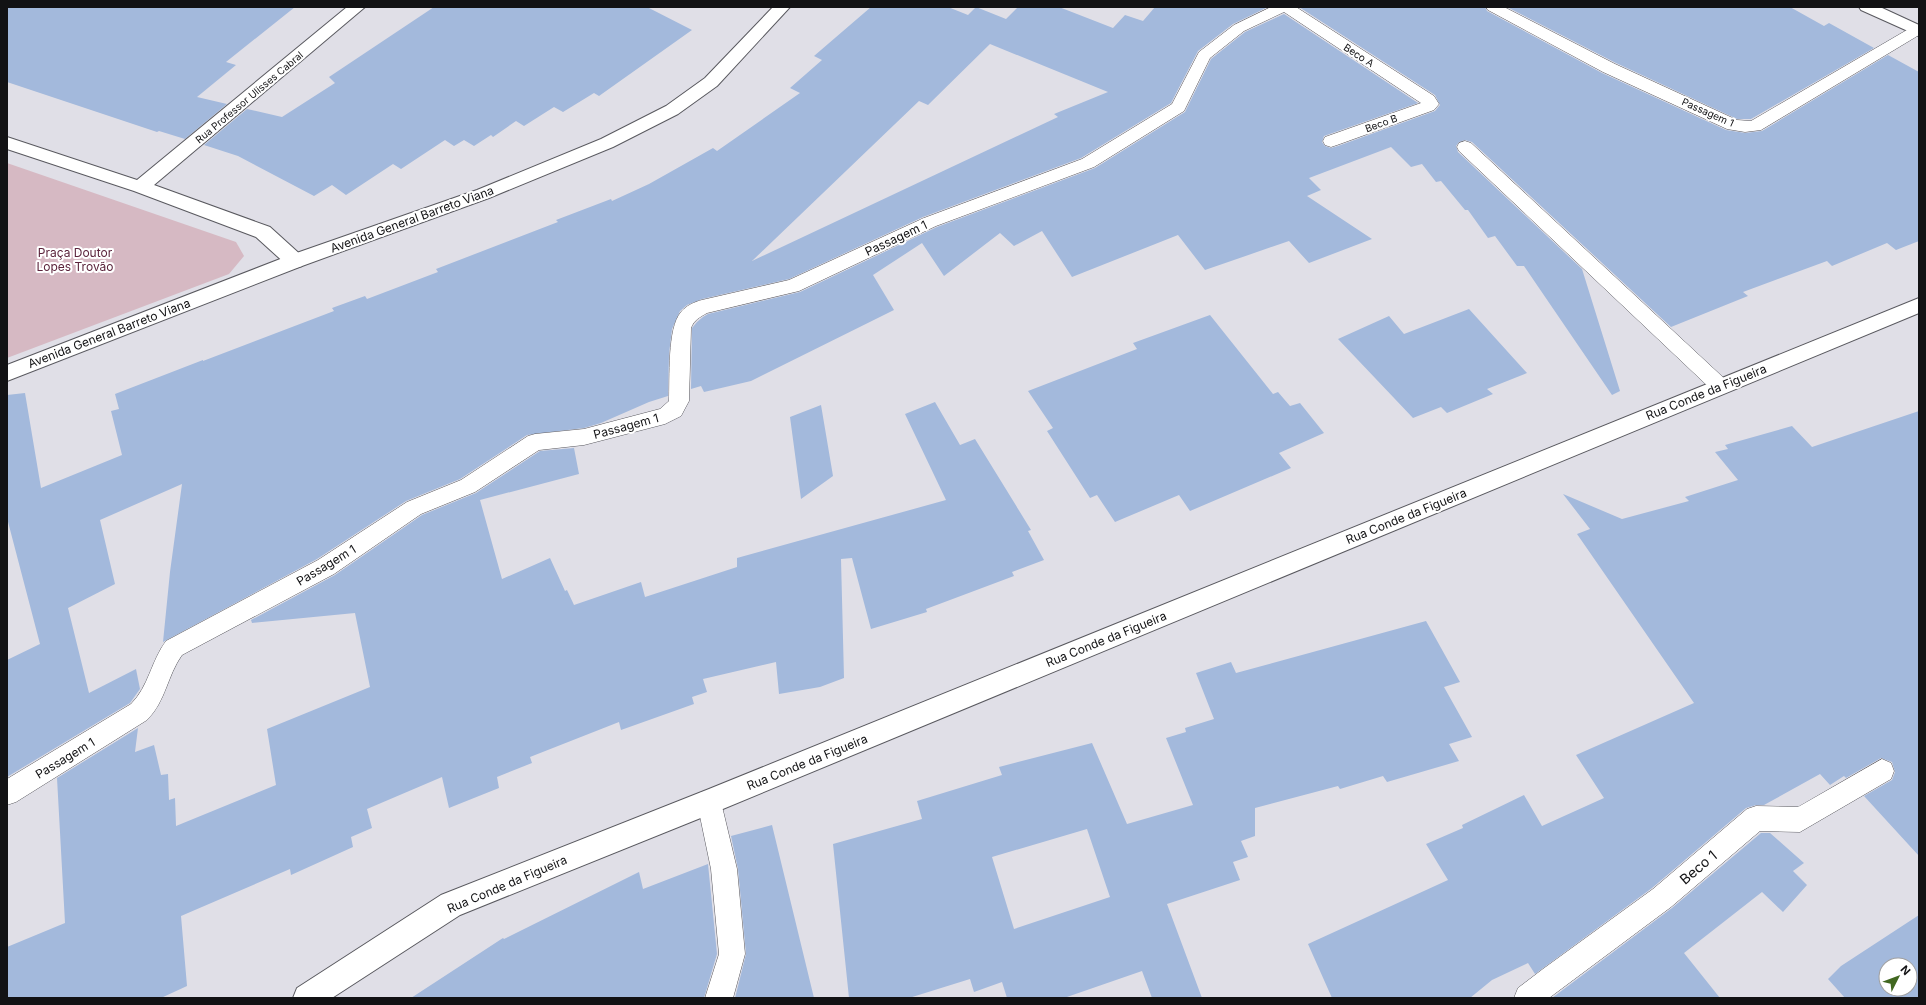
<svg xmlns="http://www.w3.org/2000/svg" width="1926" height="1005" font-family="Inter,sans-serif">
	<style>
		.green { fill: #d6b9c3 }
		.building { fill: #a3b9dc; fill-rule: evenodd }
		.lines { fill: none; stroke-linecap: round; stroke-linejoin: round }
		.service-casing { stroke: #59595f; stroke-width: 1 }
		.minor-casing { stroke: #59595f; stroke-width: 2 }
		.tertiary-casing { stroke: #59595f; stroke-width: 2 }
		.service { fill: #fff; fill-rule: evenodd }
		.minor { fill: #fff; fill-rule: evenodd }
		.tertiary { fill: #fff; fill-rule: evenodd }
		.labels { text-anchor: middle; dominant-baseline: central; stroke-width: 4; stroke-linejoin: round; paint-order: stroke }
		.far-street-label { font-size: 10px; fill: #121214; stroke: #fff }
		.street-label { font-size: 12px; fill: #121214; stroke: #fff }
		.park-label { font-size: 12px; fill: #5b243c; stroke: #fff }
		.near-street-label { font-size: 14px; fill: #121214; stroke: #fff }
	</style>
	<rect width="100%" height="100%" fill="#e0dfe7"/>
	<!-- green -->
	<path class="green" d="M7,163L236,242L244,256L229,274L7,358Z"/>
	<!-- building -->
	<path class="building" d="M7,7H295L226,62L236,65L197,97L227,104L185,139L159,131L157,132L7,82Z
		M434,7H647L692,30L599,96L594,93L563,112L554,107L524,126L516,121L493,137L491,135L474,146L464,140L454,146L445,140L401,169L393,164L346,195L332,185L314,196L238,156L204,145L247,109L282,117L335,83L329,77Z
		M871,7H948L968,15L976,7L1006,19L1018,7H1059L1113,28L1125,15L1143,21L1155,7H1268L1233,24L1198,51L1171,103L1081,158L923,217L789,279L702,299L687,305L680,311L672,329L669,354L668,396L649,402L601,423L584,428L527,435L460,479L406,501L317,559L163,642L170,572L182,484L100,520L115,584L68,608L89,693L136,669L140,689L130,703L7,777V660L40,644L7,518V395L25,393L41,488L122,455L111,411L119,409L115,394L203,360V361L334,311L332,308L365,296L367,299L438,272L436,269L558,222L556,220L611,199L612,201L649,184L713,148L717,151L800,93L790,88L822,60L814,56ZM990,44L1108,92L1054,114L1058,117L752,261L919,101L928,105Z
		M1299,7H1485L1487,11L1602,73L1726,130L1745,133L1762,131L1888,55L1919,72V241L1896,250L1887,243L1832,266L1827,261L1743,292L1748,296L1671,327L1472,142L1465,140L1459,142L1456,146L1458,152L1582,269L1620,391L1612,395L1524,266H1517L1495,236L1488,238L1468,210H1465L1441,181L1436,182L1422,164L1411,167L1391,147L1309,178L1321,190L1307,196L1372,239L1309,263L1289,241L1205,270L1178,235L1072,277L1042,231L1014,246L1000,233L944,276L922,243L873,275L894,310L751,381L704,392L701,386L691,389L692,328L697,322L703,317L708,314L800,292L937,227L1095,168L1185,112L1211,59L1245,32L1284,14L1418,103L1324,136L1322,142L1325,146L1331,148L1338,146L1435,111L1440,105L1435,95Z
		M1507,7H1790L1824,26L1829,23L1874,48L1751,119H1737L1616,63Z
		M1469,309L1527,373L1487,389L1493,394L1447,413L1441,407L1413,418L1338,339L1389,316L1404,334Z
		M1210,315L1273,394L1278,392L1290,406L1300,403L1324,433L1279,453L1291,468L1190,511L1179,495L1115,522L1097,495L1090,498L1047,431L1053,428L1028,391L1137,349L1133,343Z
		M935,402L960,445L975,439L1031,530L1028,531L1044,560L1012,572L1014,576L926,609L927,612L871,629L852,558L841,559L844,678L820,687L779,694L776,662L703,679L707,692L692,697L694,704L621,730L619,722L530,757L532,763L497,777L499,788L449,808L442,777L367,809L372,828L351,837L353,847L291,875L290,869L181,916L187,986L161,998H7V947L65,923L57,778L138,728L135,752L154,745L161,775L168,774L169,800L175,798L176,826L276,785L267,729L370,687L355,613L252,623L251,620L335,575L422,515L476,493L540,451L574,448L579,474L480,500L502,579L550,558L565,591L567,590L574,605L641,582L645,597L737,567V558L946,500L905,414Z
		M821,405L833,476L801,499L790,417Z
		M1919,411V856L1864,796L1892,780L1895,772L1892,762L1881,758L1846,778L1844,776L1830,785L1820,774L1764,805H1756L1746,808L1652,888L1535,974L1528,963L1492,980L1470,998H1332L1308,944L1448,880L1426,844L1463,828L1462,825L1524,795L1542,826L1604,798L1576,755L1694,703L1577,534L1590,529L1563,494L1622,519L1689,501L1685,497L1738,480L1715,452L1728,449L1725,445L1792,426L1812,447Z
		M1426,621L1460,682L1444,687L1472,737L1449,744L1459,761L1387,782L1383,776L1340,789L1338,786L1255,808V836L1241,841L1248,857L1233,862L1240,880L1167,904L1202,998H1152L1142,971L1064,998H1007L1002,982L974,992L970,979L909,998H849L833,844L922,819L917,801L1002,775L999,767L1092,743L1127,824L1193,805L1166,738L1186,732L1185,728L1214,719L1196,673L1231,662L1236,673ZM1087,829L1110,897L1014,929L992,857Z
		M772,825L814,998H735L746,954L738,869L731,836Z
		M1761,833H1770L1804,863L1793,871L1807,885L1783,912L1762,892L1684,953L1720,998H1552L1672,908Z
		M708,864L717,954L704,998H411L503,938L504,939L639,872L643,889Z
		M1919,915V998H1845L1828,979L1841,966ZM1886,965H1910V989H1886Z"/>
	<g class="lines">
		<defs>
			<path id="service" d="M1271,7H1296L1434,96L1439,104L1434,110L1337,145L1331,147L1325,145L1323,141L1325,137L1421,103L1284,12L1244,31L1210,58L1184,111L1094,167L936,226L799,291L707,313C700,317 694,320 691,328L689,401L681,416L665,424L584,445L539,450L475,492L421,514L334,574L182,655C167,676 166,701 147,720L16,802L7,805V779L131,704C149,686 151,661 166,641L318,560L407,502L461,480L528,436L535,434L584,429L660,409L669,401C670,379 667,328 681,312C686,306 694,302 702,300L789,280L924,218L1082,159L1172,104L1199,52L1234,25Z
				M1486,7H1504L1615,64L1737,120L1751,121L1912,27L1919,26V35L1761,130L1745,132L1727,129L1603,72L1488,10Z
				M1465,141L1471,143L1727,381L1730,386L1727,391L1720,394L1713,391L1459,151L1457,147L1459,143Z
				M1882,759L1891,763L1894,771L1891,779L1800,832L1760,831L1671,907L1549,998H1514L1518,988L1543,969L1653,889L1747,809L1756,806L1798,807Z
				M709,790L718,793L721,802L737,869L745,954L733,998H705L719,954L711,869L697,802L700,793Z"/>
			<path id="minor" d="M347,7H365L154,185L270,227L302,256L304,261L302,266L295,268L288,266L256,237L134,191L7,149V137L137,180Z
				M1859,7H1880L1919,25V36L1861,10Z
				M1919,298V313L718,811L460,915L332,998H293L297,988L441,895L709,789Z"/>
			<path id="tertiary" d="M773,7H790L717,86L678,114L613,147L489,198L302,266L7,381V365L288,256L477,190L601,139L666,106L705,78Z"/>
		</defs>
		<!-- service casing -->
		<use href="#service" class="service-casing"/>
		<!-- minor casing -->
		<use href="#minor" class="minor-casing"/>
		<!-- tertiary casing -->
		<use href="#tertiary" class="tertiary-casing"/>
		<!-- service -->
		<use href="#service" class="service"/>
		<!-- minor -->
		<use href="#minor" class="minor"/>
		<!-- tertiary -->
		<use href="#tertiary" class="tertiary"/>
	</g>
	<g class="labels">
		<!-- far-street labels -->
		<g class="far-street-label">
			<text transform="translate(1359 55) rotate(33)">Beco A</text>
			<text transform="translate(249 97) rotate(-40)">Rua Professor Ulisses Cabral</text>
			<text transform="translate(1708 112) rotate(24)">Passagem 1</text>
			<text transform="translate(1381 123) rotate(-20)">Beco B</text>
		</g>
		<!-- street labels -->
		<g class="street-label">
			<text transform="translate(412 219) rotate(-20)">Avenida General Barreto Viana</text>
			<text transform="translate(896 238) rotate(-25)">Passagem 1</text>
			<text transform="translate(109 333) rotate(-21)">Avenida General Barreto Viana</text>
			<text transform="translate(1706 392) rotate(-22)">Rua Conde da Figueira</text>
			<text transform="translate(626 426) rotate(-15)">Passagem 1</text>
			<text transform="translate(1406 516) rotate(-22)">Rua Conde da Figueira</text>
			<text transform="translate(326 565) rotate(-31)">Passagem 1</text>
			<text transform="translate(1106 639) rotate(-22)">Rua Conde da Figueira</text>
			<text transform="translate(65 758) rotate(-31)">Passagem 1</text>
			<text transform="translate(807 762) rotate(-22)">Rua Conde da Figueira</text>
			<text transform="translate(507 884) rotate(-23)">Rua Conde da Figueira</text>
		</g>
		<!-- park labels -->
		<g class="park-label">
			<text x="75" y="252">Praça Doutor<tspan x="75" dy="14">Lopes Trovão</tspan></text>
		</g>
		<!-- near-street labels -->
		<g class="near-street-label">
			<text transform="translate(1698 867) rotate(-40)">Beco 1</text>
		</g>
	</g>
	<!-- border -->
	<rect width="1926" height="1005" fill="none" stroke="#121214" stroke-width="16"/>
	<!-- north arrow -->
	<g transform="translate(1898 977) rotate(48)"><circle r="19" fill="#ffffff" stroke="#a0a0a1"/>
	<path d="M0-3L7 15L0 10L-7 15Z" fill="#416720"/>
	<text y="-6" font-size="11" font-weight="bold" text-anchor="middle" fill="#121214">N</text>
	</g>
</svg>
